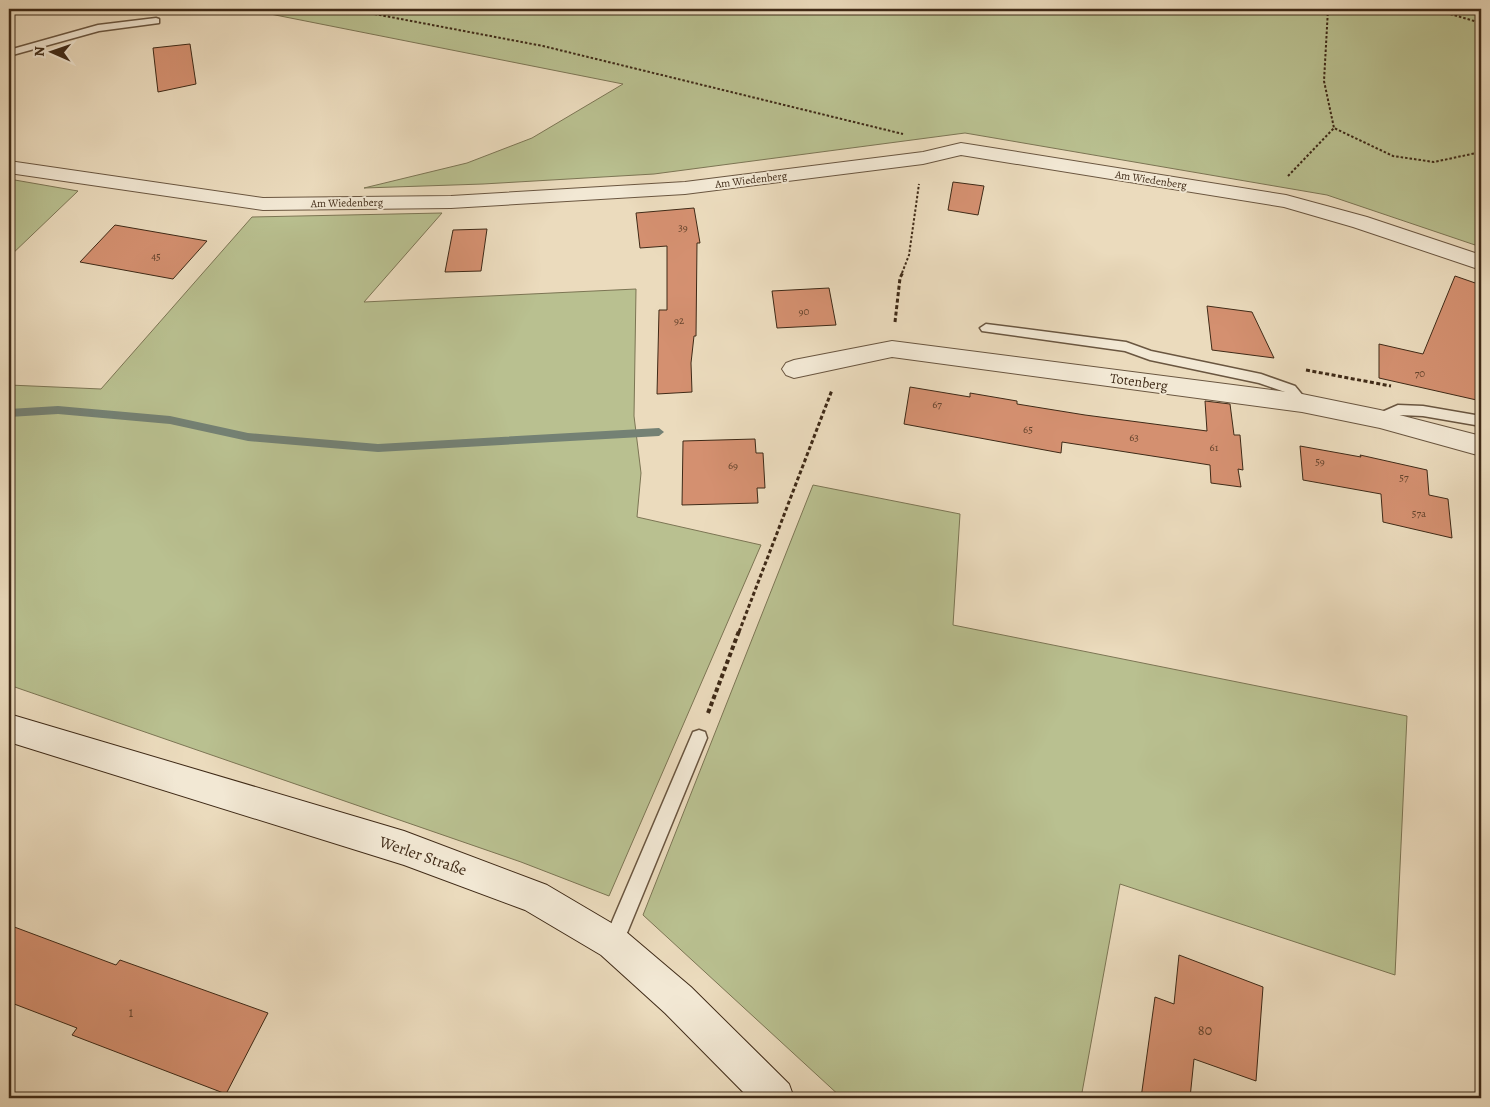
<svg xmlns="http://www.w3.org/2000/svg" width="1490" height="1107" font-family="Alegreya,serif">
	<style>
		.green { fill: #b9c090; stroke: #7c7554 }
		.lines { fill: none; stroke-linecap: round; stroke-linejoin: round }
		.stream { fill: #748174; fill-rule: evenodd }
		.building { fill: #d49070; stroke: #3f2a17 }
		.lane-casing { stroke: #6a5640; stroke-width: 3 }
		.street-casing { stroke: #6a5640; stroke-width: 2 }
		.secondary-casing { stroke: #3f2a17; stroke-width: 2 }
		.path-far2 { stroke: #3f2a17; stroke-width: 2; stroke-dasharray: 2.5 2; stroke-linecap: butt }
		.path-far1 { stroke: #3f2a17; stroke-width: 3; stroke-dasharray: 4 2.5; stroke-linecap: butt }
		.path { stroke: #3f2a17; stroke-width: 4; stroke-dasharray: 4.5 3; stroke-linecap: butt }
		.lane { fill: #f2e8d4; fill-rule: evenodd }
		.street { fill: #f2e8d4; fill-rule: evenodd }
		.secondary { fill: #f2e8d4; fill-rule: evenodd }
		.labels { text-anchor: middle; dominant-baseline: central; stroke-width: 4; stroke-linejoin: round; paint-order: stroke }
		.far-street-label { font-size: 11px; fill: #3f2a17; stroke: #f2e8d4 }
		.number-label { font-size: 11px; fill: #64442d }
		.street-label { font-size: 14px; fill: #3f2a17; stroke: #f2e8d4 }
		.near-number-label { font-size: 14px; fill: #64442d }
		.near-street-label { font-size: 16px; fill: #3f2a17; stroke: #f2e8d4 }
	</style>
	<rect width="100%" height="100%" fill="#ebdbbd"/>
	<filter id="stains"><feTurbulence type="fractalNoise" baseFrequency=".004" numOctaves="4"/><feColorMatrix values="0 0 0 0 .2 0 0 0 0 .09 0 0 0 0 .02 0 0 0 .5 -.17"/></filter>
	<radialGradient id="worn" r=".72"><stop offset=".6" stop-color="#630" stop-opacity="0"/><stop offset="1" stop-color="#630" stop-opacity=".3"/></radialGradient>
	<!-- green -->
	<path class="green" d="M245,9H1481V247L1327,195L965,133L654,174L483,184L364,188L467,163L532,138L623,84Z
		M9,179L78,191L9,257Z
		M442,213L364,302L636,289L634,416L641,473L637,517L761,545L609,896L521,862L9,685V385L101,389L252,217Z
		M813,485L960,514L953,625L1407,716L1395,975L1120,884L1081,1098H842L643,915Z"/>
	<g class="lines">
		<!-- stream -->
		<path class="stream" d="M58,406L170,416L248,433L378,444L659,428L664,432L659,436L378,452L248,441L170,424L58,414L9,417V409Z"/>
	</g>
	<!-- building -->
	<path class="building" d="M190,44L196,84L158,92L153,48Z
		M953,182L984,186L978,215L948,210Z
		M694,208L700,243H697L696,336H694L691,363L692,392L657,394L659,310H667V246L640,248L636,213Z
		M115,225L207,241L173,279L80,262Z
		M487,229L481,271L445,272L453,230Z
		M1455,276L1481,285V401L1379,378V344L1423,354Z
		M829,288L836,325L777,328L772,291Z
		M1207,306L1252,312L1274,358L1212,350Z
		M910,387L970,397V393L1017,401V404L1085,415L1207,431L1205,401L1230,404L1234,435H1240L1243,470L1238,469L1241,487L1211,483L1210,465L1062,442L1061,453L904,424Z
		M755,439L756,453H763L765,488H757L758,503L682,505L683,441Z
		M1300,446L1361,457L1360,455L1427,470L1429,495L1448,499L1452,538L1383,522L1381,494L1303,480Z
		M9,925L116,965L120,960L268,1013L226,1094L72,1035L77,1028L9,1002Z
		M1179,955L1263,987L1256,1081L1194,1059L1190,1098H1141L1155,997L1174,1004Z"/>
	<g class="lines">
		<defs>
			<path id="lane" d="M156,18L159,19V23L99,31L9,56V50L98,25Z
				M986,324L1126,342L1151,351L1261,374L1295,386L1309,403L1307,407H1297L1285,392L1259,383L1150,360L1125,351L982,331L980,328Z
				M1398,405L1423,406L1481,416V426L1423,416L1400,415L1380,424L1375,423L1373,419L1375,415Z
				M699,730L705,732L707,738L620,950L613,953L606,950L603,943L693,732Z"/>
			<path id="street" d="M961,143L1286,195L1367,217L1481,255V270L1353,227L1284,207L961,155L923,164L685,194L451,208L263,210L9,173V161L263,198L451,196L685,182L923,152Z
				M892,341L1302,394L1380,410L1481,436V456L1380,428L1302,412L892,357L794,378L786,375L782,369L786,363L794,360Z"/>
			<path id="secondary" d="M9,714L404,831L547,885L625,931L691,987L789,1084L794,1098H749L665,1013L601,955L525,910L404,865L9,742Z"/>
		</defs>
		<!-- lane casing -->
		<use href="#lane" class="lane-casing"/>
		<!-- street casing -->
		<use href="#street" class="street-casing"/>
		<!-- secondary casing -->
		<use href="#secondary" class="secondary-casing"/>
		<!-- path-far2 -->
		<path class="path-far2" d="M348,9L543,46L903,134
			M1328,9L1324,81L1334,128
			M1433,9L1481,23
			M1288,176L1334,128L1393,156L1434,162L1481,152
			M902,273L909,255L919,184"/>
		<!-- path-far1 -->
		<path class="path-far1" d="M895,322L900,278L903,272
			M1306,370L1391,386
			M739,632L832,390"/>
		<!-- path -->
		<path class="path" d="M708,713L739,631"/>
		<!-- lane -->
		<use href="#lane" class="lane"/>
		<!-- street -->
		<use href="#street" class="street"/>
		<!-- secondary -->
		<use href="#secondary" class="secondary"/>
	</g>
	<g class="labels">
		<!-- far-street labels -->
		<g class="far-street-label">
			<text transform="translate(751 180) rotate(-7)">Am Wiedenberg</text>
			<text transform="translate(1151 180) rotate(9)">Am Wiedenberg</text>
			<text transform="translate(347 203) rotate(-1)">Am Wiedenberg</text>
		</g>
		<!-- number labels -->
		<g class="number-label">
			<text x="683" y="227">39</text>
			<text x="156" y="256">45</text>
			<text x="804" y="311">90</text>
			<text x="679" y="320">92</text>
			<text x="1420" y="373">70</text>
			<text x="937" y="404">67</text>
			<text x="1028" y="429">65</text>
			<text x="1134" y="437">63</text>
			<text x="1214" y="447">61</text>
			<text x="1320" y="461">59</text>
			<text x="733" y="465">69</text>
			<text x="1404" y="477">57</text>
			<text x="1419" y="513">57a</text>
		</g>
		<!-- street labels -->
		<g class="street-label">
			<text transform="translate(1139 382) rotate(8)">Totenberg</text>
		</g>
		<!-- near-number labels -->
		<g class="near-number-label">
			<text x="131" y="1012">1</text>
			<text x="1205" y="1030">80</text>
		</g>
		<!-- near-street labels -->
		<g class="near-street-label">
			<text transform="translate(423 856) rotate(19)">Werler Straße</text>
		</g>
	</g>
	<!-- margin -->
	<rect width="1490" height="1107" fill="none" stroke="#ebdbbd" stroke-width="30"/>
	<rect x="10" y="10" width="1470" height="1087" fill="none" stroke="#3f2a17" stroke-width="2.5"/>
	<rect x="15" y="15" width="1460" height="1077" fill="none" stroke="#3f2a17"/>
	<!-- north arrow -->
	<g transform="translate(52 52) rotate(272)" stroke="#f2e8d4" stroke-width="4" paint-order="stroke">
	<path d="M0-4L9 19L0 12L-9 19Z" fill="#3f2a17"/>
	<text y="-8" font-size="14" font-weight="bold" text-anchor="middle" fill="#3f2a17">N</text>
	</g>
	<rect width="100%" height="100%" filter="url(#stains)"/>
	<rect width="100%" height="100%" fill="url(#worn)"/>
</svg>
